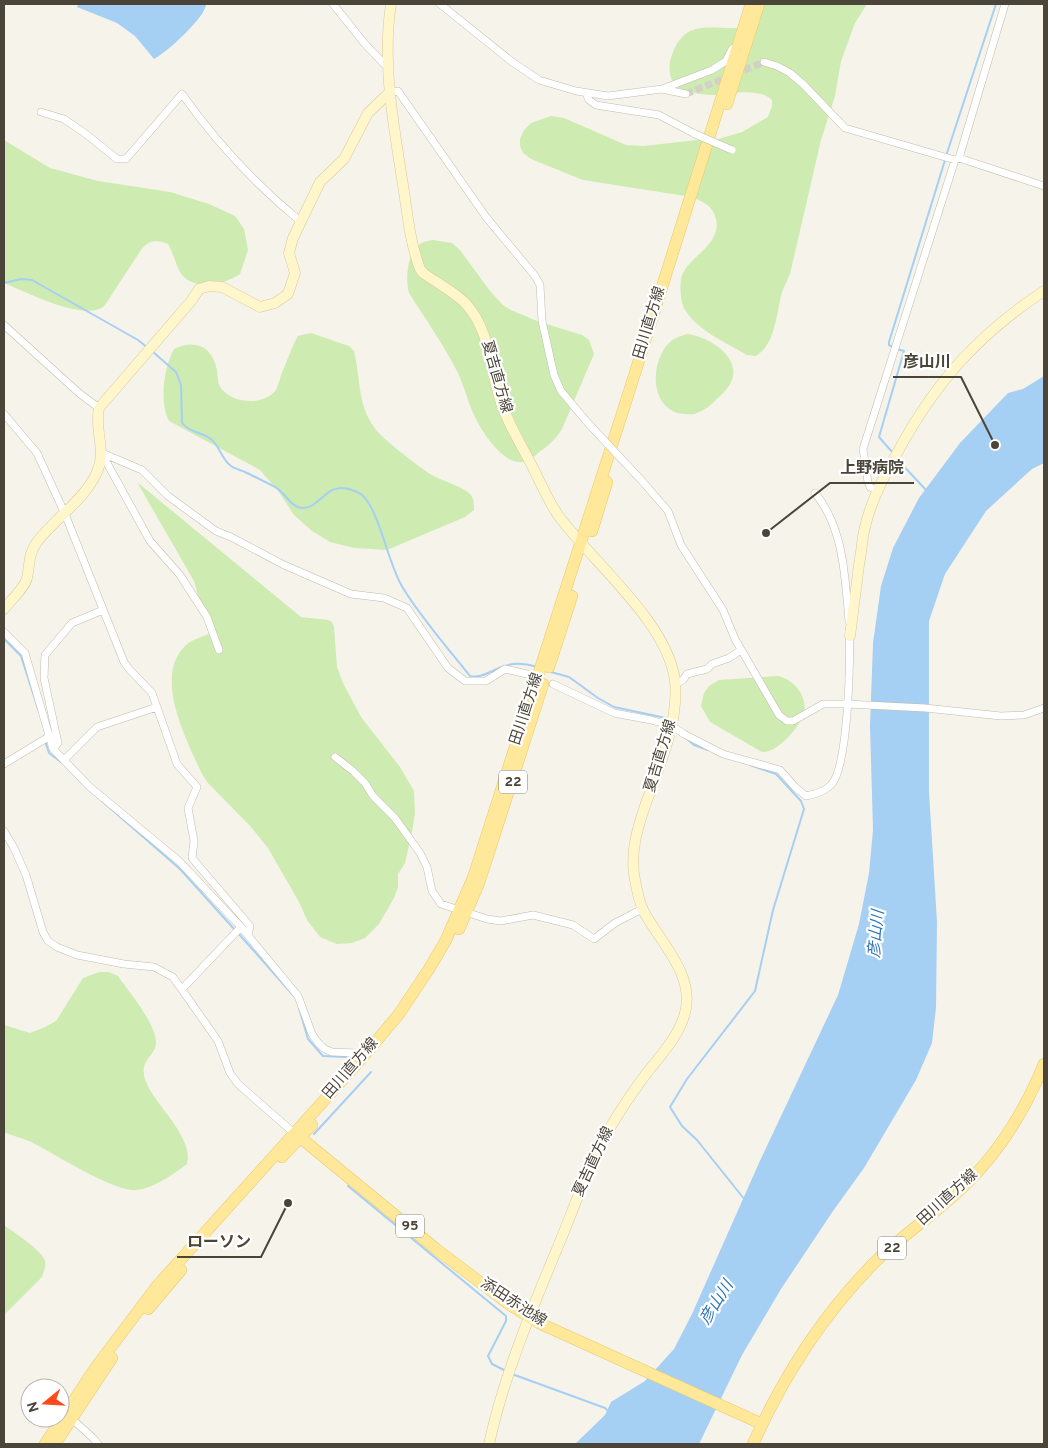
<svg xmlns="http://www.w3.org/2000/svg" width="1048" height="1448" font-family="Overpass,'Noto Sans JP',sans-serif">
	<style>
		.green { fill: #ceebb2 }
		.water { fill: #a6cff4 }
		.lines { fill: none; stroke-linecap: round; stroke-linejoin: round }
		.stream { stroke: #a6cff4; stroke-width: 2 }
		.street-tunnel { stroke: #d4d0c7; stroke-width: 7; stroke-dasharray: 7 3.5; stroke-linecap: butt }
		.street-casing { stroke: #c2bcac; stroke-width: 8 }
		.secondary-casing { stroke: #d7ca99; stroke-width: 11 }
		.primary-casing { stroke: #e9c965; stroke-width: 12 }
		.street { stroke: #fff; stroke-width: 7 }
		.secondary { stroke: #fff6cb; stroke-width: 10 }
		.primary { stroke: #ffe89a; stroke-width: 11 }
		.street-bridge-casing { stroke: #c2bcac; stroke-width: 8; stroke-linecap: butt }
		.street-bridge { stroke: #fff; stroke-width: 7 }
		.labels { text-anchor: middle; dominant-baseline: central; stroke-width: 4.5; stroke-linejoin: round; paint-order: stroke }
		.shield { fill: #fff; stroke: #817c74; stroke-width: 1 }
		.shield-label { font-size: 14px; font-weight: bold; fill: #4b4438 }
		.street-label { font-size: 15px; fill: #4b4438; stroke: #fff }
		.water-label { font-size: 16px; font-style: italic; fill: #2b76bc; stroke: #fff }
		.leader { fill: none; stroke: #4b4438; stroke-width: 2 }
		.callout-dot { fill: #4b4438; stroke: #fff; stroke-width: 2 }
		.callout-label { font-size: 16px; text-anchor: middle; font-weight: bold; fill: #4b4438; stroke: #fff; stroke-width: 4.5; stroke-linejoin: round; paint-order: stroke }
	</style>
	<rect width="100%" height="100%" fill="#f6f3eb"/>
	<!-- green -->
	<path class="green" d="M750,4H867L855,23L841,61L835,96L821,140L790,274C787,281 783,288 781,296C777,313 774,348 755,356L747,355C727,343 698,331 685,310C680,303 679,280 683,273C692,255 722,243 716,219C712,205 705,203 692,197L583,180L531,159L523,153L520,146V139L524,130L531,123L551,116L564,118L626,145L643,146L706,139L715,140L742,132L768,117L772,106V100C756,86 731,95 711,95C699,95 685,91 674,86C669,75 668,65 672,55C685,19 707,29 738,28Z
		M4,140L50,168L98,181L170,192L209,204L235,216L244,229L248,250L240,274C226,284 195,291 182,275C176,267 174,254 168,244C156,239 149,240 141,250L105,305C86,324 25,291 4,283Z
		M433,240L452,243L460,250L490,291L503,305L511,310L537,321L582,335L589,340L594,354L562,429C556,439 548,446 538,453C533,458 526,463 518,462C503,461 485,436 478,423C469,407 465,388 457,371C443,344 425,318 409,293C405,278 407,252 422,243C425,241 429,241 433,240Z
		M311,333L349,346L354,351C362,385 356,413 385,439C399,451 415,464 430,474C441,481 463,486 471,495C474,499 474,505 474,510L465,517L387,550L354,548L330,542L312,531L294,515L279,492L260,470L169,421C159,402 164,367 174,349C195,339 212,346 217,370C218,376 217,383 221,388C232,404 264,406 276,390C278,386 280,379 281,375C287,362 291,348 298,336Z
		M687,334C714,337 751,365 724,392C716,400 708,409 697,413C694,415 690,414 686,414C650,413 648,363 670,342C674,338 681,336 687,334Z
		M137,482L301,617L328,620L332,622L334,627L337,667L343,683L361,717L400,767L414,791L415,814L411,837L405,863L398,874V887L394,898L379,924L365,938L352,943L337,944L320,937L307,920L299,902L268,848L251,827L207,782L202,774C187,741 153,677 185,646C191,640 201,637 209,634L194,581Z
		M778,676C795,680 811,699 802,718C797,730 775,754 762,752L710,722L701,706L704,693L709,686L719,680Z
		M99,972H109L118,976C129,992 155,1022 156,1042C156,1058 136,1059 147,1084C157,1107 194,1138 187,1164C172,1175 156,1187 137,1190C115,1193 55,1154 33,1143C23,1138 13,1136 4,1132V1025L30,1033L45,1027L56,1021L83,978Z
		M4,1225C13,1232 42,1250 45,1261C46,1267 44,1271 42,1277L4,1315Z"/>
	<!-- water -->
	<path class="water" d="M78,4H206C206,17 166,53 154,59L135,36L117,23L77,7Z
		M1044,376V463L1032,469L986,511L945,574L929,621V792L937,922L936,1008L932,1043L916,1080L864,1168L833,1211L781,1289L742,1355L699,1444H575L605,1415L611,1402L645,1381L674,1349L692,1314L759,1163L838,995L859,924L869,873L873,830L870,726L873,643L881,586L893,548L919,498L960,443L1008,393L1023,389Z"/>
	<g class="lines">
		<!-- stream -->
		<path class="stream" d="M946,156L996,4
			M4,283L21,279L32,280L138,340L148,348
			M893,347L889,345V342L945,160
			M153,352L176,372L181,385L182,423C190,433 202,432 211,439C220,446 221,459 231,466C235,469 241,470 245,472C255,477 266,482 275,487C285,492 290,507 302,508C321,509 326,480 352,490C356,491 359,493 362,495C380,511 388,565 403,588C422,619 447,647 470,676C482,679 493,669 505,666C515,662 527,664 537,667
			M893,453L879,437L904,351L897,349
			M897,459L926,490
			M4,639L21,656L39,712
			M551,672L569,677L598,698L614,707L666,718
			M686,738L694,745L708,750
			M45,741L49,753L61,762
			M87,788L180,869L235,930
			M238,933L293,995
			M299,1008L308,1039L323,1056L346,1057
			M314,1134L371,1072
			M348,1186L506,1316V1321L488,1356L492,1364L506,1371
			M745,1200L697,1140L682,1126L670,1107L687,1079L755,991L773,910L804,809L801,801L776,774L750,765
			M512,1374L605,1408L608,1411"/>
		<!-- street-tunnel -->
		<path class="street-tunnel" d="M686,94L764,62"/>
		<defs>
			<path id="street" d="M333,4L365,44L387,67
				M440,4L511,61L539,80L576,91L608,96L662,89L712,70L726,61L732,49
				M764,62L777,66L790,73L804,85L845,128L955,160L959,158L1044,186
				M662,89L686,94
				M390,92L398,91L486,217L535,276L540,285L542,321L554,375L561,391L587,422
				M586,93L589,100L596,105L659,115L695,134
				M41,112L64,119L86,134L117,159H126L182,94C216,142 255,184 300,221
				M959,158L1005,4
				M4,325L79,393L99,408
				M4,414L37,453L65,514L124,662L129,669L152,693L177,764L197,787L188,808L194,841L192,858L250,926L248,935
				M102,453L142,470L168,496L216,531L231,537L284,565L351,594L384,598L407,608L448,668L465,681H486L505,669L527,674
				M102,454L150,541L180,575L207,617L219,650
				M643,482L668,511L681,545L723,610L735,639L779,715L787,721H793L823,704H847L925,708L1001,716L1024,715L1044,708
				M877,490L870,487L868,482L863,449L955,160
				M815,493C844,528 845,578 849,621
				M4,632L25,653L53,749L90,787L179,861L241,927L298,996L312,1034L319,1044L325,1049L332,1052L357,1053L363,1057
				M553,684L614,713L651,720L672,726L684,734L723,754L780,770L795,787L806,796C815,794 824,792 831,785C848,768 851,658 849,632
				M675,684L683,680L687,674L707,669L712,664L729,658L741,650
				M53,749L58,743L44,678L45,655L72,623L103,610
				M335,757L353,771L365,783L373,796L395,818L420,853L427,867L432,891L441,904L487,919L501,921L533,915L573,925L594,939L615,923L642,909
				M65,759L97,727L157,707
				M4,764L50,736
				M4,831L14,848L26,875L43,932L48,941L57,947L77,955L124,964L154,967L173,977L218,1041L230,1073L238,1084L294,1133
				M182,989L241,927
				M70,1417L93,1438L98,1444"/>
			<path id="secondary" d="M391,4C382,62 393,121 402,179C407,208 409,240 420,269L423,273C437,283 455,292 466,304C489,329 490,365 499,396C506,420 519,441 530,462C539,479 547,499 558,515C592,562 668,622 675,681C679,725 658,768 644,809C637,830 631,851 634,874C636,886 638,900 644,912C661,943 695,975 685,1013C679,1036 661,1055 646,1074C632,1093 618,1113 606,1135C587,1169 574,1208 559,1244C532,1309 504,1375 489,1444
				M4,609C11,600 24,589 27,578C30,565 28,554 37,542C55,518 84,501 97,472C107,450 94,432 99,408L192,300L199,289L209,286L222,287L260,307L275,303L288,294L295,273L289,253L293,238L320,182L344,159L368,113L390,92
				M850,636C853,613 856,589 859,565C861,554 862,542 864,531C870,503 882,479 896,455C934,384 977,335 1044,291"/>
			<path id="primary" d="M727,104L759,4
				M592,531L607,482
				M549,667L572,596
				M459,929L479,883L543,684
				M296,1134L436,1249L510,1305L539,1323L762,1424
				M282,1157L312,1125
				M148,1309L181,1270
				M45,1444L96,1367L157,1286L363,1057L399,1014L429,969L446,940L473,878L629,392L751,4
				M55,1444L112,1358
				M753,1444C783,1377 825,1312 877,1260C905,1233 939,1211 966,1184C1000,1151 1026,1108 1044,1064"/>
		</defs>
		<!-- street casing -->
		<use href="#street" class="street-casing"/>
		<!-- secondary casing -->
		<use href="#secondary" class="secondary-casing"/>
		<!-- primary casing -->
		<use href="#primary" class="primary-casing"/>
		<!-- street -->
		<use href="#street" class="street"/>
		<!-- secondary -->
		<use href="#secondary" class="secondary"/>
		<!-- primary -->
		<use href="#primary" class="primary"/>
		<defs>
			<path id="street-bridge" d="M695,134L732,150
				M587,422L643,482"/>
		</defs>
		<!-- street-bridge casing -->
		<use href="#street-bridge" class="street-bridge-casing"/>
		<!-- street-bridge -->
		<use href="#street-bridge" class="street-bridge"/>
	</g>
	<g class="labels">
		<!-- shield labels -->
		<g class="shield">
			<rect x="499" y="770.5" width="28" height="23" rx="4"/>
			<rect x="396" y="1214.5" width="28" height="23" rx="4"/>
			<rect x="878" y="1236.5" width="28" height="23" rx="4"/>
		</g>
		<g class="shield-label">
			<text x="513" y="782">22</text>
			<text x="410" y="1226">95</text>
			<text x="892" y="1248">22</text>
		</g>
		<!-- street labels -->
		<g class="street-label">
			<text transform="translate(650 323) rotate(-73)">田川直方線</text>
			<text transform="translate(496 377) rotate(74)">夏吉直方線</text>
			<text transform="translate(527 709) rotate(-72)">田川直方線</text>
			<text transform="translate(661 756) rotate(-73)">夏吉直方線</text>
			<text transform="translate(351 1069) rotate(-49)">田川直方線</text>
			<text transform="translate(594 1162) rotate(-65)">夏吉直方線</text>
			<text transform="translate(948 1198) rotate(-42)">田川直方線</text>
			<text transform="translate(513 1303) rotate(33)">添田赤池線</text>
		</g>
		<!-- water labels -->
		<g class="water-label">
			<text transform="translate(877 934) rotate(-85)">彦山川</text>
			<text transform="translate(717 1303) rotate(-58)">彦山川</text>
		</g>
	</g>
	<!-- callouts -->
	<path class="leader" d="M995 445L961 377H893M766 533L830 483H914M288 1203L261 1257H177"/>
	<g class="callout-dot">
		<circle cx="995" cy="445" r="5"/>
		<circle cx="766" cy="533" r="5"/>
		<circle cx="288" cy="1203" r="5"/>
	</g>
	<g class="callout-label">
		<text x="927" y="367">彦山川</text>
		<text x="872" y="473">上野病院</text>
		<text x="219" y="1247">ローソン</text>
	</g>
	<!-- border -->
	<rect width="1048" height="1448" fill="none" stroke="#4b4438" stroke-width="10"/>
	<!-- north arrow -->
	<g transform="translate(45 1403) rotate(252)"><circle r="24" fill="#ffffff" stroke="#b7b4af"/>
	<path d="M0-4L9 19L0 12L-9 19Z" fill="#ff4918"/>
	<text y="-8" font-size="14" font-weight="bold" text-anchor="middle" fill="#4b4438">N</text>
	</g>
</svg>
